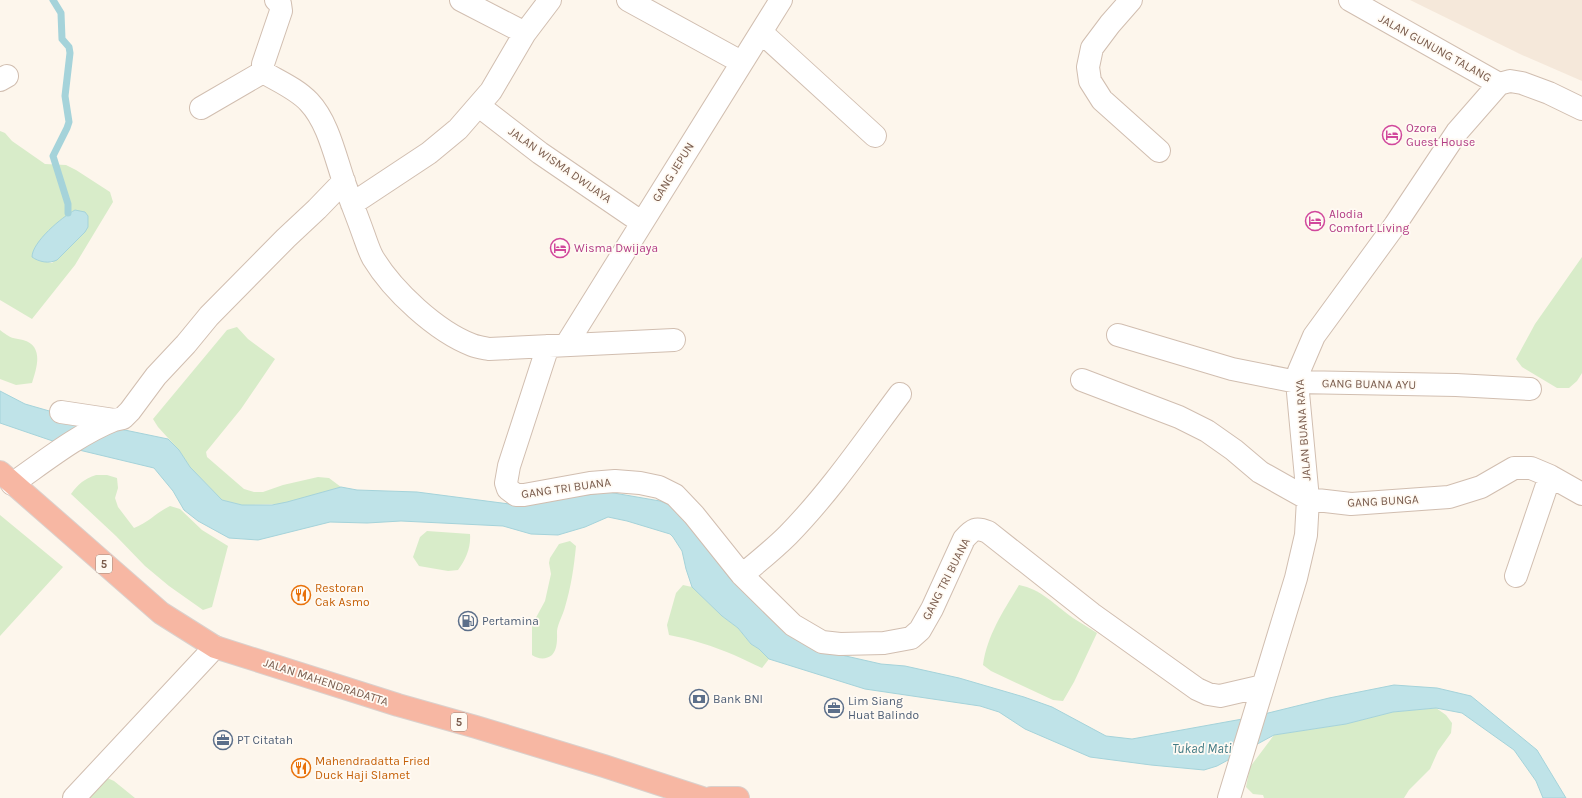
<svg xmlns="http://www.w3.org/2000/svg" width="1582" height="798" font-family="Karla,sans-serif">
	<style>
		.residential { fill: #f5e8da }
		.green { fill: #d8ecc9; fill-rule: evenodd }
		.water { fill: #bfe3e8; stroke: #a5d3da }
		.lines { fill: none; stroke-linecap: round; stroke-linejoin: round }
		.stream { stroke: #a5d3da; stroke-width: 7 }
		.minor-casing { stroke: #d1beb0; stroke-width: 24 }
		.highway-casing { stroke: #dad1cd; stroke-width: 24 }
		.minor { stroke: #fff; stroke-width: 22 }
		.highway { stroke: #f7b7a3; stroke-width: 22 }
		.labels { text-anchor: middle; dominant-baseline: central; stroke-width: 3.5; stroke-linejoin: round; paint-order: stroke }
		.shield { fill: #fffaf3; stroke: #a28b7f; stroke-width: 1 }
		.shield-label { font-size: 11px; font-weight: bold; fill: #7a5c4d }
		.street-label { font-size: 12px; fill: #7a5c4d; stroke: #fffaf3 }
		.hotel-label { font-size: 12px; fill: #b23c85; stroke: #fffaf3; text-anchor: start }
		.food-label { font-size: 12px; fill: #c56008; stroke: #fffaf3; text-anchor: start }
		.service-label { font-size: 12px; fill: #4e5e75; stroke: #fffaf3; text-anchor: start }
		.water-label { font-size: 13px; font-style: italic; fill: #437c86; stroke: #fffaf3 }
	</style>
	<rect width="100%" height="100%" fill="#fdf6ec"/>
	<!-- residential -->
	<path class="residential" d="M1410,0H1582V81L1522,55Z"/>
	<!-- green -->
	<path class="green" d="M0,131L5,133L12,141L45,164L66,165L76,170L110,192L113,202L75,265L32,319L0,300ZM85,232L52,263L37,260L33,257Z
		M1582,257V373L1577,381L1569,388H1557L1522,367L1516,359L1535,324Z
		M237,327L248,339L275,359L241,409L206,452L207,457L244,489L254,492H263L283,485L318,477L329,478L341,487L282,504L242,505L222,500L190,467L179,450L158,427L153,419L227,330Z
		M0,330C4,333 9,337 13,338C16,339 20,339 23,340C44,346 37,367 32,383L16,385L0,379Z
		M96,475H107L117,478L118,488L115,498L118,507L134,528C148,523 157,512 170,506L180,509L202,530L228,546L212,607L203,610L169,586L145,566L116,536L71,494C78,484 84,479 96,475Z
		M0,515L63,567L0,636Z
		M427,531L470,534C471,548 466,559 458,570L448,571L419,566L413,557L420,537Z
		M570,541L576,546C574,567 571,587 565,607C563,615 558,623 557,631C557,638 558,649 552,655C546,660 538,659 532,655V625L545,601L551,574L549,563L550,558L559,544Z
		M683,585L692,587L722,616L738,628L751,644L759,649L769,659L762,668C752,664 744,659 734,655C713,646 691,639 669,635L667,625L676,593Z
		M1019,585C1041,589 1055,605 1073,618C1081,623 1089,628 1097,633L1074,682L1063,701L1053,700L991,671L983,665C987,635 1004,610 1019,585Z
		M1436,708L1446,715L1452,723L1451,733L1438,751L1430,769L1409,790L1404,798H1264L1263,795L1253,794L1246,787L1250,767L1274,735L1346,724L1393,712Z
		M105,777L114,781L135,798H84Z"/>
	<!-- water -->
	<path class="water" d="M75,210L85,212L88,216V227L85,232L57,260C49,264 39,262 32,257C32,242 62,217 75,210Z
		M0,391L25,404L91,423L168,439L179,450L190,467L222,500L242,505H272L287,502L341,487L357,490L417,492L517,505L608,492L660,501L670,505L694,532L731,580L776,624L815,649L881,664L905,666L959,678L1024,697L1052,707L1106,736L1132,739L1248,718L1329,698L1394,685L1437,688L1471,696L1537,750L1566,798H1543L1536,781L1514,750L1462,713L1436,708L1393,712L1346,724L1274,735L1217,766L1204,770L1151,765L1090,757L1025,729L999,712L980,706L865,689L769,659L759,649L751,644L738,628L722,616L692,587L686,569L682,551L673,537L670,534L627,521L608,517L585,527L558,535L531,534L503,526L401,521L367,523L330,522L258,540L229,538L198,521L184,510L173,491L154,468L79,450L0,423Z"/>
	<g class="lines">
		<!-- stream -->
		<path class="stream" d="M53,0L61,13L62,39L69,47L70,53L65,96L69,122L67,128L53,156L68,204V213"/>
		<defs>
			<path id="minor" d="M276,0L280,4L281,11L263,64V72C278,81 297,89 309,102C328,122 335,156 344,182C350,199 357,216 363,233C366,241 369,251 373,258C393,291 436,331 472,345C477,347 484,348 489,349L674,340
				M461,0L525,33
				M628,0L741,62
				M1131,0L1110,24L1092,48L1088,67L1090,81L1102,100L1159,151
				M1350,0L1499,84
				M761,32L875,136
				M0,80L7,76
				M479,106L540,153L641,222
				M201,108L263,72
				M352,204L429,153L458,129L491,91L525,33L550,0
				M1118,335L1232,369L1297,382L1456,385L1530,389
				M566,345C637,230 709,115 781,0
				M548,346L509,466L506,483L508,489L516,495H524L590,483L615,481L640,483L659,487L675,495L694,515L742,575L793,625L822,642L840,644L884,643L911,638L920,630L932,609L964,539C973,529 976,527 988,532L1092,614L1197,689L1208,694L1220,696L1263,686
				M1082,380L1179,417L1207,431L1234,450L1260,472L1308,499L1351,504L1449,497L1481,487L1514,468H1531L1550,476L1582,494
				M61,412L114,420L123,418L130,411L156,376L186,344L209,316L286,238L317,209L344,181
				M12,484C45,461 77,435 114,420
				M742,575C758,562 774,549 788,535C830,492 864,442 900,394
				M1516,576L1550,476
				M74,798L215,647
				M1229,798L1296,578L1306,535L1308,499L1297,382L1299,371L1314,336L1395,225L1457,132L1499,84L1510,81L1522,83L1549,93L1582,109"/>
			<path id="highway" d="M0,472L161,613L215,647L398,705L476,727L604,766L702,798
				M711,798H738"/>
		</defs>
		<!-- minor casing -->
		<use href="#minor" class="minor-casing"/>
		<!-- highway casing -->
		<use href="#highway" class="highway-casing"/>
		<!-- minor -->
		<use href="#minor" class="minor"/>
		<!-- highway -->
		<use href="#highway" class="highway"/>
	</g>
	<!-- icons -->
	<defs>
		<symbol id="hotel-ring" viewBox="-11 -11 22 22"><circle r="9.5" fill="#fffaf3" stroke="#d1479c" stroke-width="1.5"/><path d="M-6-4.5h1.5V1H6V5H4.5V3h-9V5H-6ZM-4 0a1.8 1.8 0 1 1 3.6 0ZM.5 0V-2.5h3Q6-2.5 6 0Z" fill="#d1479c"/></symbol>
		<symbol id="restaurant-ring" viewBox="-11 -11 22 22"><circle r="9.5" fill="#fffaf3" stroke="#e8710a" stroke-width="1.5"/><path d="M-5-6h1v4h1v-4h1v4h1v-4h1v5L-1.5 .5V6h-2V.5L-5-1ZM5-6V6H3V1.5H1.5Q1.5-4 5-6Z" fill="#e8710a"/></symbol>
		<symbol id="fuel-ring" viewBox="-11 -11 22 22"><circle r="9.5" fill="#fffaf3" stroke="#5c6f8a" stroke-width="1.5"/><path d="M-5.5-6h7V0h2V4h1.3V-2.5L3-4.5l.8-.8L6-3V5H2.5V1h-1V6h-7ZM-4.2-4.7v3.2H.2V-4.7Z" fill="#5c6f8a"/></symbol>
		<symbol id="bank-ring" viewBox="-11 -11 22 22"><circle r="9.5" fill="#fffaf3" stroke="#5c6f8a" stroke-width="1.5"/><path d="M-6-4H6V4H-6ZM0-2.3a2.3 2.3 0 1 0 0 4.6a2.3 2.3 0 1 0 0-4.6Z" fill="#5c6f8a"/></symbol>
		<symbol id="office-ring" viewBox="-11 -11 22 22"><circle r="9.5" fill="#fffaf3" stroke="#5c6f8a" stroke-width="1.5"/><path d="M-6-3h4V-5.5h4V-3h4V5H-6ZM-1-4.5V-3h2v-1.5ZM-6 0V1H6V0Z" fill="#5c6f8a"/></symbol>
	</defs>
	<g fill-rule="evenodd">
		<use href="#hotel-ring" x="1381" y="124" width="22" height="22"/>
		<use href="#hotel-ring" x="1304" y="210" width="22" height="22"/>
		<use href="#hotel-ring" x="549" y="237" width="22" height="22"/>
		<use href="#restaurant-ring" x="290" y="584" width="22" height="22"/>
		<use href="#fuel-ring" x="457" y="610" width="22" height="22"/>
		<use href="#bank-ring" x="688" y="688" width="22" height="22"/>
		<use href="#office-ring" x="823" y="697" width="22" height="22"/>
		<use href="#office-ring" x="212" y="729" width="22" height="22"/>
		<use href="#restaurant-ring" x="290" y="757" width="22" height="22"/>
	</g>
	<g class="labels">
		<!-- shield labels -->
		<g class="shield">
			<rect x="96" y="555" width="16" height="18" rx="3"/>
			<rect x="451" y="713" width="16" height="18" rx="3"/>
		</g>
		<g class="shield-label">
			<text x="104" y="564">5</text>
			<text x="459" y="722">5</text>
		</g>
		<!-- street labels -->
		<g class="street-label">
			<text transform="translate(1435 48) rotate(29)">JALAN GUNUNG TALANG</text>
			<text transform="translate(560 165) rotate(35)">JALAN WISMA DWIJAYA</text>
			<text transform="translate(673 172) rotate(-58)">GANG JEPUN</text>
			<text transform="translate(1369 384) rotate(1)">GANG BUANA AYU</text>
			<text transform="translate(1303 430) rotate(-94)">JALAN BUANA RAYA</text>
			<text transform="translate(566 488) rotate(-8)">GANG TRI BUANA</text>
			<text transform="translate(1383 501) rotate(-3)">GANG BUNGA</text>
			<text transform="translate(946 579) rotate(-63)">GANG TRI BUANA</text>
			<text transform="translate(326 682) rotate(18)">JALAN MAHENDRADATTA</text>
		</g>
		<!-- hotel labels -->
		<g class="hotel-label">
			<text x="1406" y="128">Ozora<tspan x="1406" dy="14">Guest House</tspan></text>
			<text x="1329" y="214">Alodia<tspan x="1329" dy="14">Comfort Living</tspan></text>
			<text x="574" y="248">Wisma Dwijaya</text>
		</g>
		<!-- food labels -->
		<g class="food-label">
			<text x="315" y="588">Restoran<tspan x="315" dy="14">Cak Asmo</tspan></text>
			<text x="315" y="761">Mahendradatta Fried<tspan x="315" dy="14">Duck Haji Slamet</tspan></text>
		</g>
		<!-- service labels -->
		<g class="service-label">
			<text x="482" y="621">Pertamina</text>
			<text x="713" y="699">Bank BNI</text>
			<text x="848" y="701">Lim Siang<tspan x="848" dy="14">Huat Balindo</tspan></text>
			<text x="237" y="740">PT Citatah</text>
		</g>
		<!-- water labels -->
		<g class="water-label">
			<text x="1202" y="748">Tukad Mati</text>
		</g>
	</g>
</svg>
